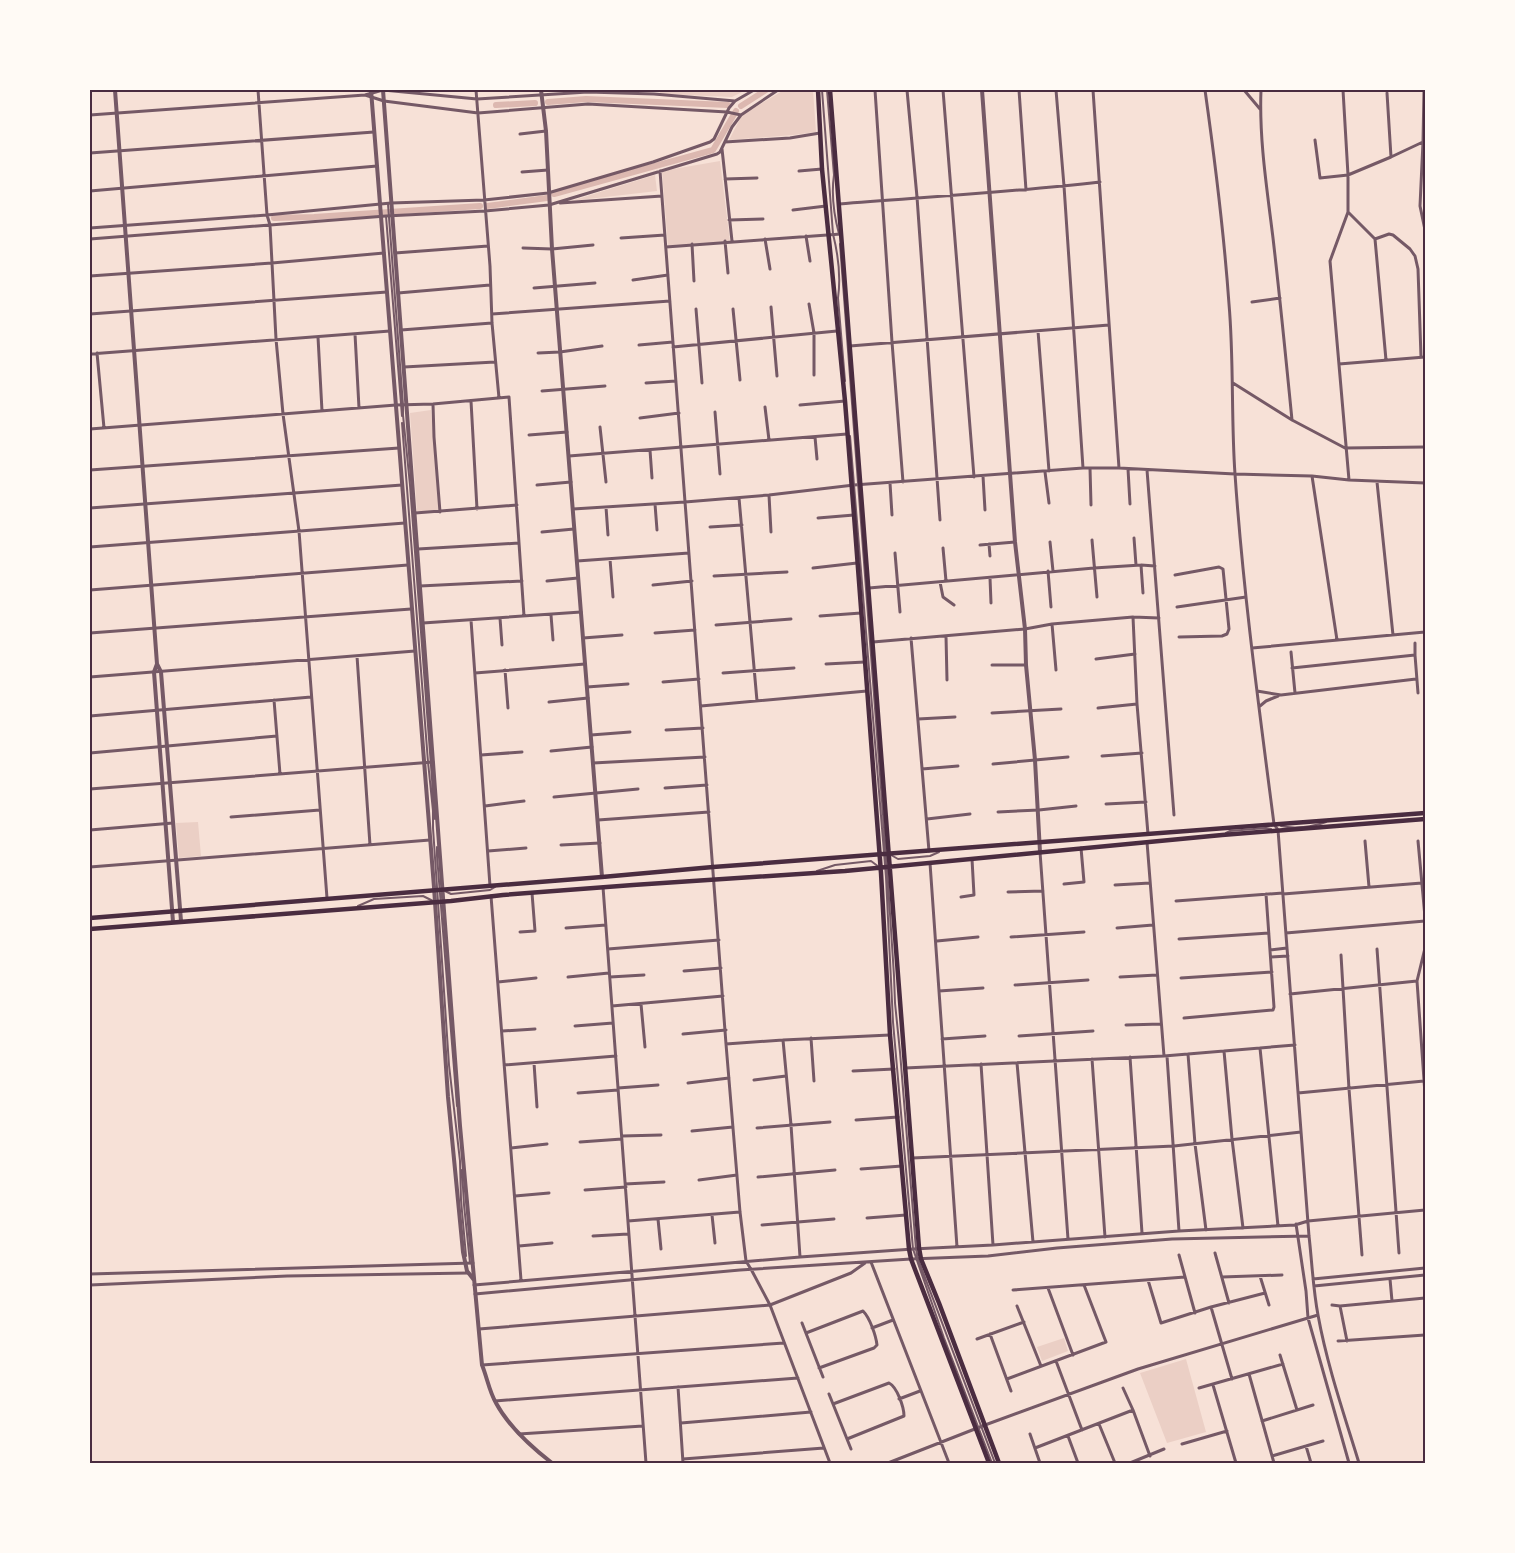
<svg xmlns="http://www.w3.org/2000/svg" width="1515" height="1553" font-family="'Roboto Condensed',sans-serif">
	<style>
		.green { fill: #ebcfc5 }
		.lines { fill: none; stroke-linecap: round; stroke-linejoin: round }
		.canal { stroke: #dcb8b0; stroke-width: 6 }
		.service { stroke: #755966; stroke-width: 2 }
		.minor { stroke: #755966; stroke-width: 3 }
		.tertiary { stroke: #755966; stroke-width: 4 }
		.secondary { stroke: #4a2c40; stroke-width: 4.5 }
		.neatline { fill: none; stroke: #4a2c40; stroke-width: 2 }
	</style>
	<rect width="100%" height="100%" fill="#f7e1d7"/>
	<!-- green -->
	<path class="green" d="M659,90H746L732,97L660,94Z
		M784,90H813L816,132L793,135L729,140L742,115Z
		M720,161L730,242L668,246L662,171Z
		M655,175L657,191L571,201Z
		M431,410L440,511H417L410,413Z
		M198,822L201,856L179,858L176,823Z
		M1064,1338L1068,1351L1042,1361L1037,1347Z
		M1186,1359L1206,1432L1167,1443L1140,1373Z"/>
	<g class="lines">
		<!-- canal -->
		<path class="canal" d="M548,102L586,99L728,105
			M496,105L535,103
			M741,106L766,90
			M554,194L713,150L736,111
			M487,206L547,198
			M274,218L314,217L480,206"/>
		<!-- service -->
		<path class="service" d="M822,90L833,234C838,254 841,277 838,298L845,381
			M827,90L834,175C831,195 834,215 839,234
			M388,204L403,405V415L410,485L435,819
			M386,216L402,416
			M840,244L887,867L894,976L895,1003L900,1052L916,1249L918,1259L995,1463
			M402,423L428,762L433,811V828L449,1065L460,1161L461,1200L466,1256
			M850,436L886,877L893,1022L913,1249L944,1338L992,1463
			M1281,826C1294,829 1313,827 1326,822
			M1226,833L1230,831L1266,828L1271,829
			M437,847V856L457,1106
			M891,855L898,859L930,856L939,852
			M817,871L835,865L871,861L879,867
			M445,891L451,894L490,890L495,887
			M358,906L374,899L423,896L433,901
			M462,1170L464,1205L470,1263"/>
		<!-- minor -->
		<path class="minor" d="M258,90L267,215L270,225L276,339L283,414L299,531L327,898
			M476,90L490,266L492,323L499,398
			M875,90L892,342L903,482
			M907,90L917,197L940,520
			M943,90L974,477
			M1019,90L1026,190
			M1056,90L1064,186L1083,468
			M1093,90L1119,468
			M1205,90C1215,161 1224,233 1229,304C1234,361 1231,418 1235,474C1243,591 1259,708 1274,824L1278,830L1309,1236C1312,1262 1313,1289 1318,1315C1327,1365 1344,1414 1359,1463
			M1244,90L1260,109
			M1261,90C1259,139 1267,189 1273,238C1280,298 1286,359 1292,420
			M1343,90L1348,175V212L1330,261L1349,480
			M1424,90L1423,142L1420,206L1425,230
			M1387,93L1391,157
			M365,95L384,101L478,113L588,104L727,112L741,115
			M90,115L365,95L383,90L477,99L588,92L654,94L735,101L754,90
			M520,134L546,131
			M1315,140L1320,178L1348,175L1391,157L1425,141
			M725,142L790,138L820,133
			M722,149L732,241
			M90,153L374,132
			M660,171L726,1044L740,1212L746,1261L752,1271L770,1305L830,1463
			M799,171L822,169
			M522,172L548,170
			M725,179L757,178
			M90,191L377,166
			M560,203L662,196
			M839,204C926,197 1014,192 1100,182
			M793,210L826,206
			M1348,212L1375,239L1386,360
			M729,220L763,219
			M90,228L267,215L391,203L484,200L548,193L653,162L710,142L714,139L729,108L735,101
			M806,236L810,261
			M621,238L665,235
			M90,239L386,216L485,211L549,205L717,154L720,152L732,127L741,115L778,90
			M765,239L770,269
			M1375,239L1389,234L1393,235L1410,249L1415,256L1418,269L1421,357
			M725,241L728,273
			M692,244L694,281
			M666,247L841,234
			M523,248L552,249L593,245
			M395,253L488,246
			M90,276L272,263L384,253
			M633,280L668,275
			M534,288L595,283
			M398,293L490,285
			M1252,302L1280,298
			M809,304L814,333V375
			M771,307L777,376
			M696,309L702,383
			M733,309L740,380
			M90,314L387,292
			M492,314L670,301
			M401,330L492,323
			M1038,331L1049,471
			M355,334L359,408
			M318,337L322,411
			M639,345L673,342
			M850,346L1109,325
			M673,347L837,331
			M97,353L104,428
			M538,353L560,352L602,346
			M90,354L390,331
			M1339,364L1425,357
			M404,367L495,362
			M646,383L676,381
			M1233,383L1292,420L1345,448L1425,447
			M542,391L605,386
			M471,401L477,509
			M433,404L434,437L440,512
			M800,405L845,401
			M765,407L769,440
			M715,412L720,474
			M640,418L679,413
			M600,427L606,482
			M90,429L396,405L433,404L509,397L524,616
			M529,435L567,432
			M815,437L817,459
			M650,450L652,478
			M569,456L847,434
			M1090,468L1091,505
			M1128,469L1130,504
			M90,470L399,448
			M1147,470L1174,815
			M1045,472L1049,503
			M983,476L985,510
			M1312,476L1337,640
			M1377,482L1393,635
			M890,483L892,515
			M537,485L571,482
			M769,495L771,532
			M739,498L757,701
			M655,504L657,530
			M606,507L608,535
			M90,508L402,485
			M573,509L685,502L769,495L854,485L1083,468H1119L1235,474L1312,476L1349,480L1425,483
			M415,513L517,505
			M818,518L854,515
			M710,527L742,525
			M542,532L574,529
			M1134,538L1136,565
			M1092,540L1097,597
			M1050,542L1053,571
			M989,544L990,556
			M980,545L1015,542
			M90,547L405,523
			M943,548L946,581
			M418,549L519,543
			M895,553L900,612
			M610,559L613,597
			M577,561L689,553
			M1141,565L1143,593
			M813,568L857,563
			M1048,571L1051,607
			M1175,575L1219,567L1223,569L1229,629L1227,634L1222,636L1179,637
			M714,576L787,572
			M990,578L991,603
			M547,581L578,578
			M940,582L943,597L954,605
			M653,585L692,581
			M420,586L522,581
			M869,588L1094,568L1141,565L1155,566
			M90,590L408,565
			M1177,607L1246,597
			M551,615L553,640
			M820,616L861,613
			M1133,617L1137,704L1148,834
			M500,618L502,645
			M471,620L490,886
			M423,623L581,612
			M1052,624L1056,670
			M716,625L791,619
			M90,633L411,609
			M655,633L695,630
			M946,636L947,680
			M583,638L622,635
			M911,638L929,851
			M873,642L1025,629L1052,624L1133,617L1159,618
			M1415,643V655L1418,693
			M1252,648L1425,632
			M1291,652L1295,693
			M357,656L370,845
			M1096,659L1135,654
			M826,664L865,662
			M992,665H1026
			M1292,668L1415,655
			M505,670L508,708
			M475,673L585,664
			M723,673L794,668
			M90,677L415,651
			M663,682L699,679
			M587,687L628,684
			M1257,691L1281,695L1416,679
			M274,700L280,774
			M549,702L588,698
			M701,706L867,691
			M1260,706L1266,701L1278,696
			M1098,708L1137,704
			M992,713L1061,709
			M90,716L311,697
			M918,719L955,717
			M666,730L703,728
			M591,735L630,732
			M551,751L592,747
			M90,753L277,736
			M481,755L522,752
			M1102,756L1142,753
			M593,763L705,757
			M993,764L1068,757
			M922,769L958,766
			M665,788L707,785
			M90,789L433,762
			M554,797L638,789
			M1106,804L1146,802
			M485,806L524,801
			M998,812L1039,810L1076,806
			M231,817L320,810
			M927,819L970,814
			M598,820L709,812
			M90,830L173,823
			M1365,841L1369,887
			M1418,841L1425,917
			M1147,842L1164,1056
			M561,845L600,843
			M488,851L526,848
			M1040,852L1068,1239
			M930,863L957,1247
			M90,867L430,840
			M1064,884L1084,882L1081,848
			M1115,885L1150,883
			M603,887L646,1463
			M1008,892L1043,891
			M1283,894L1422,883L1425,885
			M491,896L521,1280
			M961,897L974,895L972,859
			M1176,901L1283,893
			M566,928L606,925
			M1117,928L1153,925
			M520,932L535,931L532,893
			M1286,933L1425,921
			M1011,937L1084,932
			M1179,939L1269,933
			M937,941L978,937
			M1425,948L1417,981L1425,1094
			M608,949L719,940
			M1377,949L1399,1253
			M1270,950L1287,948
			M1341,955L1349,1089L1362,1255
			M1271,957L1288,956
			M684,971L721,968
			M568,977L609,973
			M610,977L644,975
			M1120,977L1157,975
			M1181,978L1272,972
			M498,982L536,978
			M1015,985L1088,980
			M939,991L983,988
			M1290,994L1417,981
			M641,1004L645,1047
			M612,1006L723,996
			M1184,1018L1273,1010L1274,1007L1266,894
			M1126,1025L1161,1024
			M575,1026L613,1023
			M502,1031L535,1029
			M683,1034L726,1030
			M1019,1036L1093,1031
			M811,1038L814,1081
			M942,1039L985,1036
			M783,1040L791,1125L800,1257
			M726,1044L783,1040L890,1035
			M1260,1048L1278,1226
			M1224,1051L1232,1139L1243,1228
			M1188,1054L1195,1144L1206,1230
			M1167,1056L1179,1231
			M1130,1057L1142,1233
			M1092,1059L1105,1237
			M534,1063L537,1107
			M1017,1063L1033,1242
			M981,1064L993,1245
			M504,1065L616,1056
			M905,1068L1164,1056L1295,1045
			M853,1071L894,1069
			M754,1080L786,1076
			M688,1083L729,1078
			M618,1088L658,1085
			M578,1093L618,1090
			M1298,1093L1424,1081
			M856,1120L898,1117
			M757,1128L830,1122
			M692,1131L733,1127
			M622,1136L661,1135
			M580,1142L622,1139
			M511,1148L547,1144
			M912,1158L1174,1146L1301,1132
			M861,1169L902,1166
			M758,1177L835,1170
			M699,1180L737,1175
			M625,1184L664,1182
			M585,1190L626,1187
			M515,1196L549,1193
			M712,1215L715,1243
			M867,1218L906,1215
			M658,1219L661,1249
			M628,1221L740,1212
			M1296,1224L1306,1291L1308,1318L1349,1463
			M762,1225L834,1219
			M593,1236L628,1234
			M519,1246L552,1243
			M1215,1253L1229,1303
			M1179,1255L1195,1313
			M871,1262L949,1463
			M90,1274L473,1263
			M1260,1276L1269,1305
			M1222,1277L1282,1275
			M1313,1279L1425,1268
			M1390,1279L1392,1301
			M1148,1280L1161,1323L1211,1307L1265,1293
			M90,1285L287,1276L469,1273
			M474,1285L800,1257L913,1249L993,1245L1179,1231L1295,1225L1308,1221L1425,1210
			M1314,1286L1425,1275
			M1048,1288L1073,1355
			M1013,1290L1185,1277
			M475,1294L740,1270L911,1259L988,1256L1057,1248L1172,1239L1309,1236
			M1332,1305L1340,1306L1425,1298
			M1017,1306L1041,1366
			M1340,1306L1347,1341
			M1211,1307L1232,1379
			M802,1323L823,1377
			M872,1328L893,1320
			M479,1329L770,1305L851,1273L865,1263
			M806,1333L863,1311C870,1318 876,1336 877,1345L874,1348L819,1368
			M990,1334L1011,1391
			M977,1339L1024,1322
			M1338,1341L1425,1335
			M1280,1355L1297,1410
			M1056,1361L1082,1430
			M482,1365L784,1343
			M1249,1374L1274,1463
			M1007,1379L1106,1342L1084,1285
			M1213,1385L1236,1463
			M678,1387L683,1463
			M1123,1388L1133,1410
			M1199,1388L1283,1364
			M829,1394L851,1449
			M899,1399L920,1391
			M495,1401L798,1378
			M833,1404L889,1383C897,1387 904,1407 904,1416L847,1439
			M1262,1421L1313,1405
			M681,1423L811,1412
			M1099,1424L1115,1463
			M519,1434L643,1426
			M1030,1434L1040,1463
			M1068,1436L1078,1463
			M1182,1444L1227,1431
			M1306,1446L1311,1463
			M1035,1448L1133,1410L1150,1456
			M1272,1456L1323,1441
			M683,1459L824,1448
			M888,1463L985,1425L1138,1369L1318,1315
			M1130,1463L1164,1449"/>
		<!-- tertiary -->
		<path class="tertiary" d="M115,90L157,664L161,672L181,921
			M371,90L434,887L448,1097L463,1252L467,1271L474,1280
			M383,90L460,1126L482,1365C487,1377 489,1391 496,1403C509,1427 530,1446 552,1463
			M541,90L546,131L552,249L602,877
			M982,90L1015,542L1025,629L1026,665L1035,760L1040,852
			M157,664L154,672L173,922"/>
		<!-- secondary -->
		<path class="secondary" d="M818,90L822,169L845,401L854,515L881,873L890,1035L909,1249L911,1259L989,1463
			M830,90L919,1248L921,1259L939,1303L999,1463
			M90,918L602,877L713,867L1425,813
			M90,929L451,901L503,895L633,885L845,871L1222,835L1425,819"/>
	</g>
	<!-- border -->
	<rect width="1515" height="1553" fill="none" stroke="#fffaf5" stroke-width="182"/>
	<rect x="91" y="91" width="1333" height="1371" class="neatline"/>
</svg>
